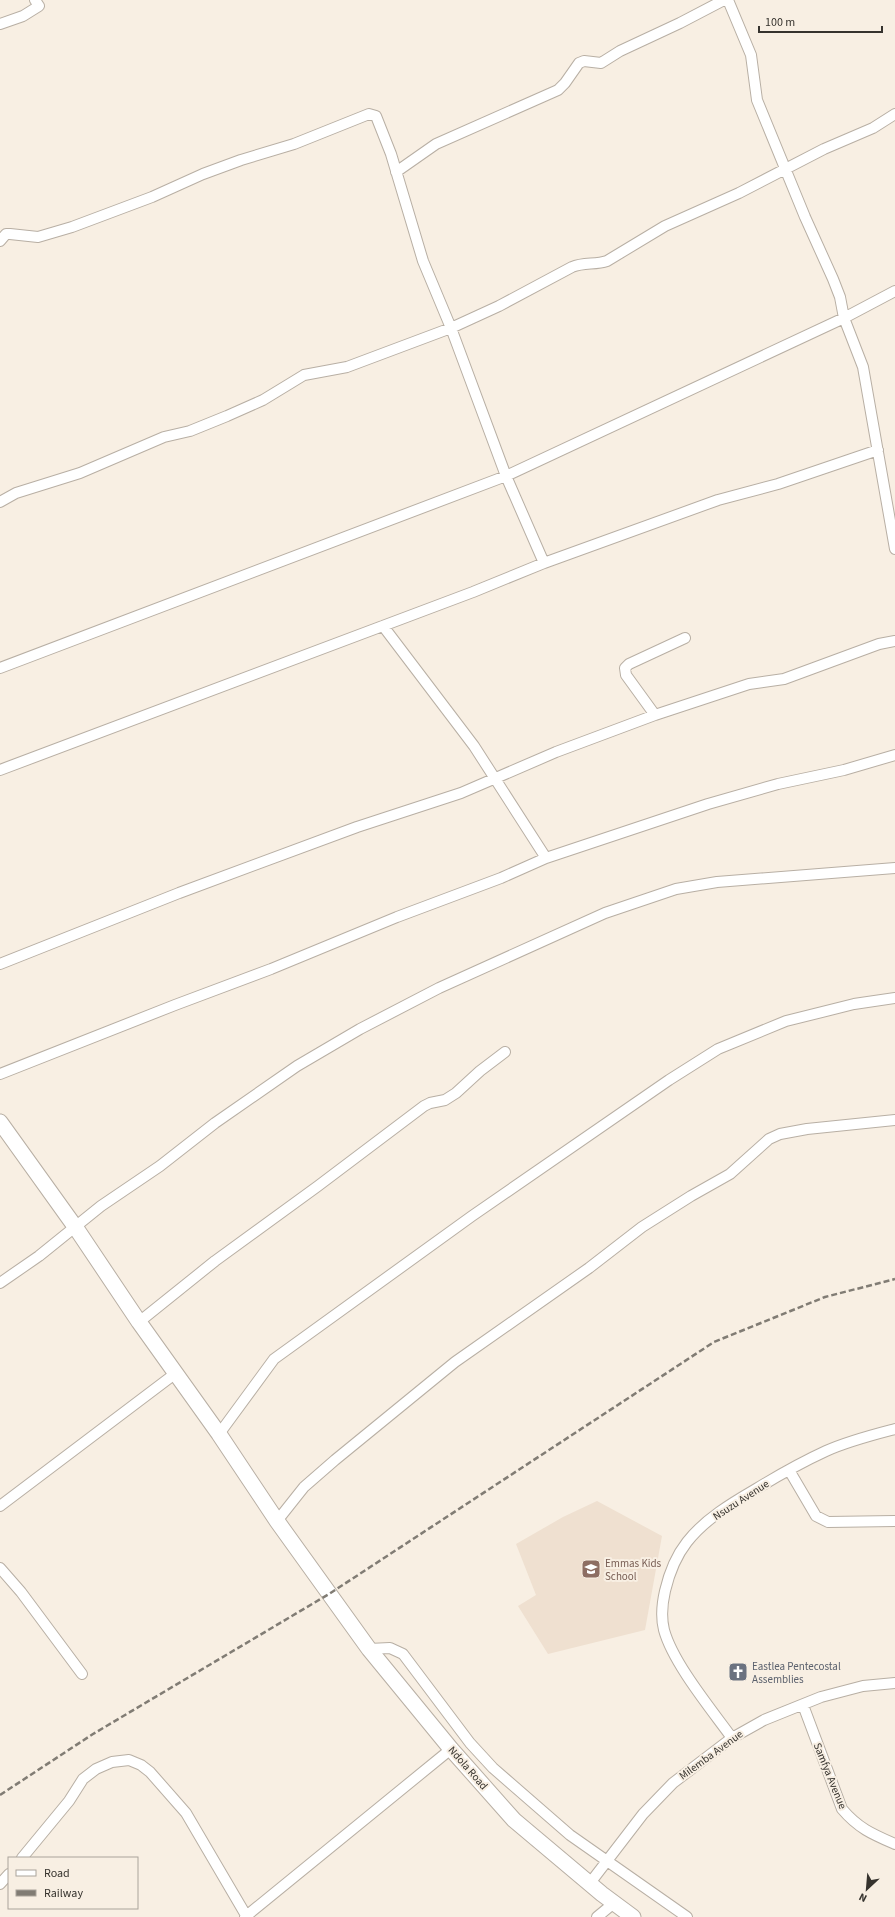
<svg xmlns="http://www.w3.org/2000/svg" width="895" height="1917" font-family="'Source Sans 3',sans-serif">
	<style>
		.built { fill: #efe0d0 }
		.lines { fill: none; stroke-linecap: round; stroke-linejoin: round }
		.minor-casing { stroke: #b8afa4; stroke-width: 12 }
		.primary-casing { stroke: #b8afa4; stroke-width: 17 }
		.minor { stroke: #fff; stroke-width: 10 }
		.primary { stroke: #fff; stroke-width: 15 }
		.rail { stroke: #817c74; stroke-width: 2.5; stroke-dasharray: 6 3; stroke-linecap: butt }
		.labels { text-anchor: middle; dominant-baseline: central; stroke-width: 4; stroke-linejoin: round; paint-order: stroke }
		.street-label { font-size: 11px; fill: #36332e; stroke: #f8efe3 }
		.education-label { font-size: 11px; fill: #785e54; stroke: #f8efe3; text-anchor: start }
		.worship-label { font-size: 11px; fill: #5b616d; stroke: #f8efe3; text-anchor: start }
	</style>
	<rect width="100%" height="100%" fill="#f8efe3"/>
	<!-- built -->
	<path class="built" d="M597,1501L662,1536L645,1630L548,1654L518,1606L536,1595L516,1544L563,1517Z"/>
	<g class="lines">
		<defs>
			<path id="minor" d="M728,0L751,55L757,100L805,217L833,279L840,297L844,318L895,291
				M0,24L23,16L39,6L35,0
				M396,172L436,144L558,90L565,83L579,63L584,61L601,63L620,51L680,23L724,0
				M0,241L6,234H10L38,237L72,227L152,197L203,174L241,160L294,144L369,114L376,116L391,154L423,261L451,328L506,476L544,563
				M0,502L16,493L80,473L164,437L190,431L227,416L263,400L304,375L347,367L451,328L499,306L572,267C584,262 595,265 607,261L665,226L739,193L824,149L873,128L895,114
				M383,626L474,746L546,858
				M0,668L506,476L844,318L863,367L895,549
				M655,715L626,675L625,668L629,664L685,638
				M0,770L473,592L544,563L718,500L778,484L878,450
				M0,964L179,893L357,827L461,793L556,752L655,715L749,684L784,679L879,644L895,641
				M0,1074L175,1005L271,969L397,917L501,878L546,858L708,804L778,784L844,770L895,755
				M0,1283L39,1256L101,1206L160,1166L215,1123L297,1066L360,1029L439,988L605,913L676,889L717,882L895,868
				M139,1322L215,1261L318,1186L424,1106L430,1103L445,1100L456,1093L480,1071L505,1052
				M219,1434L274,1359L472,1216L669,1080L718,1049L786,1021L854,1004L895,998
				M789,1470L816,1516L828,1522L895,1521
				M0,1506L176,1373
				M277,1521L304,1487L335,1460L455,1362L589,1268L642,1227L691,1196L730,1174L769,1139L780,1134L807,1129L895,1120
				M0,1568L21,1592L82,1674
				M369,1649L390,1648L403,1654L470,1743L493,1768L570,1835L687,1917
				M803,1705L842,1809C858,1828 872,1834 895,1844
				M732,1738C711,1709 673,1663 664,1630C661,1618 662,1604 665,1591C669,1574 676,1556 687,1542C705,1519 732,1503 756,1489C779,1475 802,1462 826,1451C848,1441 872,1435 895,1429
				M22,1858L69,1801L83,1779L96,1769L112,1762L129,1760L141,1765L150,1772L186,1813L247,1917
				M590,1883L643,1814L673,1783L732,1738L764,1720L821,1697L863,1686L895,1683
				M0,1884L9,1874
				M245,1917L451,1749
				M597,1917L614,1903"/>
			<path id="primary" d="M0,1122L76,1228L139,1322L219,1434L277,1521L369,1649L451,1749L514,1820L602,1894L633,1917"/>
		</defs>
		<!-- minor casing -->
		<use href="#minor" class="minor-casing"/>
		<!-- primary casing -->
		<use href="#primary" class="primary-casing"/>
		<!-- minor -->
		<use href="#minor" class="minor"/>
		<!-- primary -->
		<use href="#primary" class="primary"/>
		<!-- rail -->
		<path class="rail" d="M0,1795L93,1734L329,1594L714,1342L825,1297L895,1279"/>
	</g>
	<!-- icons -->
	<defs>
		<symbol id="school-square" viewBox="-11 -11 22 22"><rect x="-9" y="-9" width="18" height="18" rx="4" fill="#8d6e63" stroke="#f8efe3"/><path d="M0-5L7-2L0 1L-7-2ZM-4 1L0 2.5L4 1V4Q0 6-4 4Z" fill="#fff"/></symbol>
		<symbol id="church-square" viewBox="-11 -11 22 22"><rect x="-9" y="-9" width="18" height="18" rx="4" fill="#6b7280" stroke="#f8efe3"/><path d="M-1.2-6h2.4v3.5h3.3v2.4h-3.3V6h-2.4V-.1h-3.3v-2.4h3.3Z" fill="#fff"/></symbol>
	</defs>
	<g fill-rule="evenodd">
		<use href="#school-square" x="580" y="1558" width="22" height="22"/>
		<use href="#church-square" x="727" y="1661" width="22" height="22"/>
	</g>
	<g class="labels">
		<!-- street labels -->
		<g class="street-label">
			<text transform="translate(741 1500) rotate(-33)">Nsuzu Avenue</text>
			<text transform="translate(711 1755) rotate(-36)">Milemba Avenue</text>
			<text transform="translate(468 1768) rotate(49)">Ndola Road</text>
			<text transform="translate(830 1776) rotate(68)">Samfya Avenue</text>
		</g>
		<!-- education labels -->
		<g class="education-label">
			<text x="605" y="1563">Emmas Kids<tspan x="605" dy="13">School</tspan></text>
		</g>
		<!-- worship labels -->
		<g class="worship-label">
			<text x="752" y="1666">Eastlea Pentecostal<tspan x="752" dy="13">Assemblies</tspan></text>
		</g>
	</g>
	<!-- legend -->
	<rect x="8" y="1857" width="130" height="52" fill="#f8efe3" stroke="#aaa49b"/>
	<rect x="16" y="1870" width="20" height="6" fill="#ffffff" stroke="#aaa49b"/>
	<text x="44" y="1877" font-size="12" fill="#36332e">Road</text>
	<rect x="16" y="1890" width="20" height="6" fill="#817c74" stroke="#aaa49b"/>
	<text x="44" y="1897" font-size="12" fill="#36332e">Railway</text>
	<!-- north arrow -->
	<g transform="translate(867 1889) rotate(206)" stroke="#f8efe3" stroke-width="3" paint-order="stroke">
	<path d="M0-3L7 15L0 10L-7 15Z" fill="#36332e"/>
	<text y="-6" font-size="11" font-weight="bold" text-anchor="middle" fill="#36332e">N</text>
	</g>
	<!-- scale -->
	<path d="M759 26v6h123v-6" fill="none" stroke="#36332e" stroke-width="2"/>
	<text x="765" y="26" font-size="12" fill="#36332e" stroke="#f8efe3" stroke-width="3" paint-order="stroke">100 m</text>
</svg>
